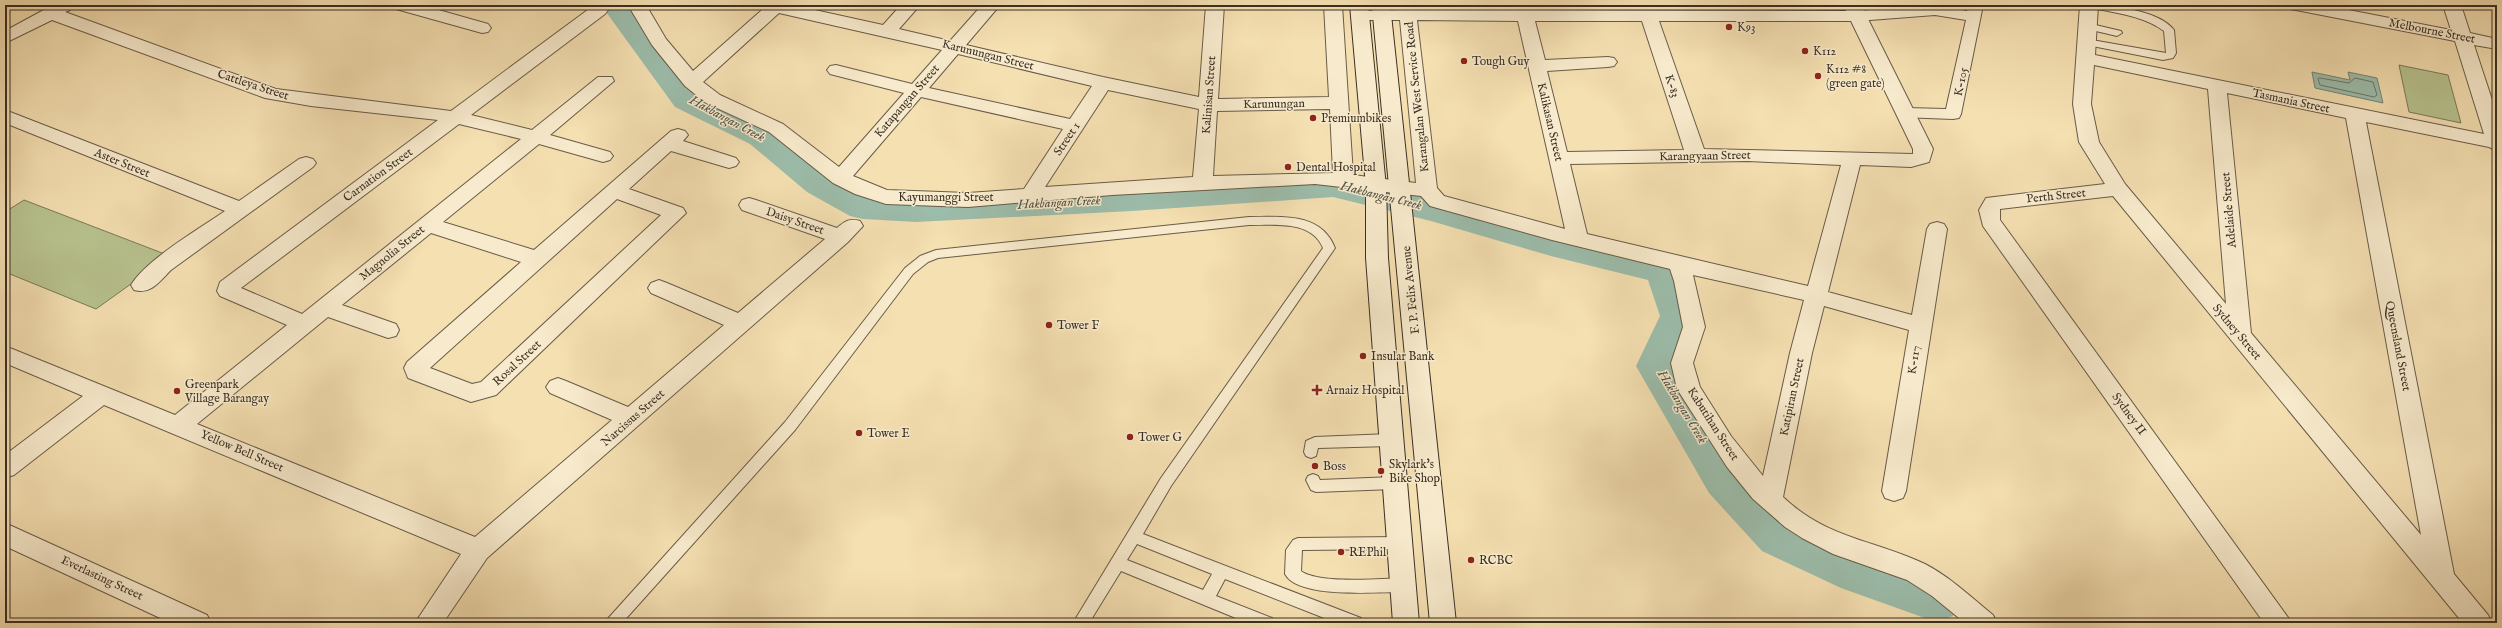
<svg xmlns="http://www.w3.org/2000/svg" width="2502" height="628" font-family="'IM FELL English',serif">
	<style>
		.green { fill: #b8c38f; stroke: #79795a }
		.water { fill: #9cbdab; stroke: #758475 }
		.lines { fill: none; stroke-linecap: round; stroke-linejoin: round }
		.shore { stroke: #6b7668; stroke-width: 1 }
		.stream { stroke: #758475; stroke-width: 8 }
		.river { fill: #9cbdab; fill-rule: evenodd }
		.service-casing { stroke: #695b48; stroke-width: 2 }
		.pedestrian-casing { stroke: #695b48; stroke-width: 2 }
		.minor-casing { stroke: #695b48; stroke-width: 2 }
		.secondary-casing { stroke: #3a2f24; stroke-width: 2 }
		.service { fill: #f8ebcd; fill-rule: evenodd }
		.pedestrian { fill: #f8ebcd; fill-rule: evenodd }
		.minor { fill: #f8ebcd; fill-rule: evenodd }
		.secondary { fill: #f8ebcd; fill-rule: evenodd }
		.poi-dot { fill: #8f2418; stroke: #f8ebcd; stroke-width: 1.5 }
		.labels { text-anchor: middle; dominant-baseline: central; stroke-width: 3; stroke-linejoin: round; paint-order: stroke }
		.poi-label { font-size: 12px; fill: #3a2f24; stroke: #f8ebcd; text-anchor: start }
		.street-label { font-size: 12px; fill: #3a2f24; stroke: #f8ebcd }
		.water-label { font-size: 13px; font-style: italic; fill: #525246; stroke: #f8ebcd }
	</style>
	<rect width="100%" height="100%" fill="#f5e0b2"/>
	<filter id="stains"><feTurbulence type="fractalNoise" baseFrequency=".005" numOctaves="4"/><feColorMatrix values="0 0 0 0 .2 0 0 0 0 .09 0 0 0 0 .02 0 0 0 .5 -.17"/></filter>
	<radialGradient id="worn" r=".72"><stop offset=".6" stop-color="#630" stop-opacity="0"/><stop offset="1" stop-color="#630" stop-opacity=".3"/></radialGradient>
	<!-- green -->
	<path class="green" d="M2399,65L2448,75L2461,123L2409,112Z
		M24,200L170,256L96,309L5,272V212Z"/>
	<!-- water -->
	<path class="water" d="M2312,72L2350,80L2348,72L2377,78L2383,103L2315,88Z"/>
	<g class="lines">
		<!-- shore -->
		<path class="shore" d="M2320,78L2349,83L2355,78L2373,82L2377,95L2374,97L2320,85L2318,79Z"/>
		<!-- stream -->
		<path class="stream" d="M1936,601L1950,609"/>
		<!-- river -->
		<path class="river" d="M601,5H633L699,93L774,128L833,176L870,195L916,198L1132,187L1334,173L1377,185L1434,197L1552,230L1678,261L1700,316L1678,365L1741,467L1794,523L1873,559L1953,586L1960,601L1953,616L1936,622L1841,588L1762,551L1709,493L1636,366L1660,316L1648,280L1551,256L1431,221L1333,197L1132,211L916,222L863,219L850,216L807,192L750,144L675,107Z"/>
		<defs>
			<path id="service" d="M2087,5C2110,5 2159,10 2174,30L2176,53L2173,58L2163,60L2082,44V40L2086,39L2166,53L2164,31C2142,15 2114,13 2088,7Z
				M2087,23L2121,31L2122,33L2117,36L2083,28L2082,26Z
				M1249,217C1282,217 1321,212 1335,248L1171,486L1143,534L1361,618L1363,623H1337L1225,579L1216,596L1272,618L1274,623H1248L1121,571L1089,623H1073L1161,478L1323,248C1312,220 1274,225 1249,225L938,258L928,262L913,274L795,430L622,623H604L785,422L905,268L920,256L936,250ZM1137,544L1212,574L1203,590L1127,560Z
				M1390,434L1395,436L1397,440L1395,444L1390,446L1318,448L1316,456L1311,458L1306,456L1304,452L1306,441L1315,437Z
				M1313,474L1318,476L1320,480L1393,477L1398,479L1400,483L1398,487L1393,489L1316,492L1311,490L1306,480L1308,476Z
				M1399,537L1404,539L1407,543L1404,547L1399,549L1302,550L1301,571C1318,584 1380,579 1403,578L1408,580L1411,585L1408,590L1403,592C1378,592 1298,599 1285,574L1286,550L1293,540L1298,538Z"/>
			<path id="pedestrian" d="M1935,5L1967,11L1969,5H1983L1961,114L1959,118L1953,119L1900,117L1898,113L1900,109L1906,108L1946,109L1966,20L1935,15L1857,21L1849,16L1857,11Z"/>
			<path id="minor" d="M53,5H72L70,10L65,12L276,89L451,111L593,6H605L608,10L605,14L471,115L532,130L598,77H612L614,81L550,135L610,152L613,156L610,160L603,162L539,144L443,222L534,250L671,131L678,129L685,131L688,135L683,141L736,158L739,162L736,166L729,168L671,151L629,189L683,208L686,213L496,395L471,402L408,378L404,368L407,362L521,262L431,233L342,305L396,324L399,330L396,336L388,338L328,317L197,424L475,537L612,420L550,393L546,387L550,381L558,378L566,381L628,407L724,325L651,293L648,288L651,283L659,280L667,283L738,313L825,239L742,210L739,205L742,200L749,198L756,200L837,228C845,221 850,218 860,221L863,226L848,242L487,558L443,623H415L461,554L104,405L14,475L5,478V455L83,396L5,363V346L175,415L287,325L220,296L217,291L220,282L438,120L311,106L265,98L52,20L5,43V31ZM459,124L521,139L302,314L241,288ZM617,199L661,215L481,382L472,384L430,368Z
				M393,5H421L488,24L491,28L488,32L482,33L396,9Z
				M628,5H646L666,39L693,71L763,9L759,5H792L883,25L901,5H920L899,29L950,41L982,5H1000L966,45L1103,77L1199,97L1206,5H1224L1218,99L1329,97L1324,5H1342L1353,175L1416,183L1400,20H1360L1354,19L1351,15L1354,11L1399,10L1398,5H1416V10H1515L1514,5H1532L1533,10L1846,11L1843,5H1861L1933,149L1929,162L1911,167L1860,165L1828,292L1912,315L1927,229L1930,224L1937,222L1944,224L1947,229L1906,491L1903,498L1894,501L1885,498L1882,491L1909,330L1824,306L1812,353L1783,497C1827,539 1875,540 1925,564C1950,577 1971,597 1993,615L1997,623H1965L1932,596L1907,580L1833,554L1802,538L1785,527L1753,499L1727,467L1677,389L1671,363L1683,327L1674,281L1670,269L1552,240L1430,206L1421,196L1315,184L1112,195L968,207L886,204L855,194L833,183L769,132L706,103L685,86L652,45ZM779,13L942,50L912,84L836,65L830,66L827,70L830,74L904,93L839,167L783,124L720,95L703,82ZM1417,20L1518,21L1565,229L1444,196L1437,188ZM1535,21H1642L1684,150L1567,152L1547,71L1608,67L1614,66L1617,62L1614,58L1608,57L1545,60ZM1659,21H1851L1913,149V154L1704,149ZM958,54L1092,86L1070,119L929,88ZM1108,90L1199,109L1193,177L1045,187ZM921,97L1063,129L1024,189L968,193L887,190L853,176ZM1330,109L1333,173L1213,176L1217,111ZM1748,161L1841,165L1808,286L1587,234L1570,164ZM1693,275L1804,300L1790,353L1763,476L1731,436L1700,387L1693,363L1705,327Z
				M2080,5H2098L2095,55L2484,134L2455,41L2296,10L2290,9L2287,5H2323L2451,30L2443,5H2461L2470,33L2497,39V49L2474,45L2497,115V151L2489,147L2366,122L2454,574L2488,615L2492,623H2463L2113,196L2000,209V220L2292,623H2264L1983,226L1979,210L1986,198L2105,184L2079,142L2073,104ZM2094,65L2208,89L2226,304L2125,184L2099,142L2091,104ZM2227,93L2346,118L2421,535L2251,333Z
				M5,110L239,201L299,159L306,157L313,159L316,163L313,167L171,270C160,281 151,295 134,290L131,285C147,259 199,229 225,211L5,123Z
				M5,523L207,615L211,623H171L5,546Z"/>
			<path id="secondary" d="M1350,5H1368L1386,187L1388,258L1419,623H1393L1366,258V187Z
				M1372,5H1390L1456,623H1430Z"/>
		</defs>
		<!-- service casing -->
		<use href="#service" class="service-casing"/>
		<!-- pedestrian casing -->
		<use href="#pedestrian" class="pedestrian-casing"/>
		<!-- minor casing -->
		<use href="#minor" class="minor-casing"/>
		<!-- secondary casing -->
		<use href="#secondary" class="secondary-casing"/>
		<!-- service -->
		<use href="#service" class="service"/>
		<!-- pedestrian -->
		<use href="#pedestrian" class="pedestrian"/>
		<!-- minor -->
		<use href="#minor" class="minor"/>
		<!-- secondary -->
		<use href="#secondary" class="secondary"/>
	</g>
	<!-- markers -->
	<g class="poi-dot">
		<circle cx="1729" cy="27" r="4"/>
		<circle cx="1805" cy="51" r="4"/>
		<circle cx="1464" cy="61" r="4"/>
		<circle cx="1818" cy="76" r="4"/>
		<circle cx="1313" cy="118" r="4"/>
		<circle cx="1288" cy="167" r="4"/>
		<circle cx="1049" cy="325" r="4"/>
		<circle cx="1363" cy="356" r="4"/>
		<path d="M1315 384h4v4h4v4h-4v4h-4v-4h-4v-4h4z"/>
		<circle cx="177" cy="391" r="4"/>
		<circle cx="859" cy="433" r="4"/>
		<circle cx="1130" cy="437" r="4"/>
		<circle cx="1315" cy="466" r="4"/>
		<circle cx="1381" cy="471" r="4"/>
		<circle cx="1341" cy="552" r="4"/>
		<circle cx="1471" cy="560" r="4"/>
	</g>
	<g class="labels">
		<!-- poi labels -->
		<g class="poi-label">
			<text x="1737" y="27">K93</text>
			<text x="1813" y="51">K112</text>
			<text x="1472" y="61">Tough Guy</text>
			<text x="1826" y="69">K112 #8<tspan x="1826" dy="14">(green gate)</tspan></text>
			<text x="1321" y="118">Premiumbikes</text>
			<text x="1296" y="167">Dental Hospital</text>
			<text x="1057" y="325">Tower F</text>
			<text x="1371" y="356">Insular Bank</text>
			<text x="185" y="384">Greenpark<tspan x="185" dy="14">Village Barangay</tspan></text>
			<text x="1326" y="390">Arnaiz Hospital</text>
			<text x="867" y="433">Tower E</text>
			<text x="1138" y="437">Tower G</text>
			<text x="1389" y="464">Skylark's<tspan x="1389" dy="14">Bike Shop</tspan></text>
			<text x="1323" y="466">Boss</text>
			<text x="1349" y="552">REPhil</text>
			<text x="1479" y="560">RCBC</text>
		</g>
		<!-- street labels -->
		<g class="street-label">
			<text transform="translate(2432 31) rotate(11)">Melbourne Street</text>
			<text transform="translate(988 55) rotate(14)">Karunungan Street</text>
			<text transform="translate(1961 82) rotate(-78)">K-105</text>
			<text transform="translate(253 85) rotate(18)">Cattleya Street</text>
			<text transform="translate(1672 86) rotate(72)">K-83</text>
			<text transform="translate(1209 95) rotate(-86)">Kalinisan Street</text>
			<text transform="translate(1417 97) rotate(-96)">Karangalan West Service Road</text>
			<text transform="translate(907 101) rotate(-49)">Katapangan Street</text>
			<text transform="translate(2291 101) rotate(12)">Tasmania Street</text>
			<text transform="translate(1274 104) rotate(-1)">Karunungan</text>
			<text transform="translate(1550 122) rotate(77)">Kalikasan Street</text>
			<text transform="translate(1067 139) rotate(-56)">Street 1</text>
			<text transform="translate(1705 156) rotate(-1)">Karangyaan Street</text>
			<text transform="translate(122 163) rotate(22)">Aster Street</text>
			<text transform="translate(378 175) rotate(-36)">Carnation Street</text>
			<text transform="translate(2056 196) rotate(-6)">Perth Street</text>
			<text x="946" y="197">Kayumanggi Street</text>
			<text transform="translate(2229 210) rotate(-95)">Adelaide Street</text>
			<text transform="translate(795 221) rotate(19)">Daisy Street</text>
			<text transform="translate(392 253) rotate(-39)">Magnolia Street</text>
			<text transform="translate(1411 290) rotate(-96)">F. P. Felix Avenue</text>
			<text transform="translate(2237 332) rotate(50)">Sydney Street</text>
			<text transform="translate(2398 346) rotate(79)">Queensland Street</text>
			<text transform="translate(1914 360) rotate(-81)">K-117</text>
			<text transform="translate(517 363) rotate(-43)">Rosal Street</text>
			<text transform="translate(1792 397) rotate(-78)">Katipiran Street</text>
			<text transform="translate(2129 414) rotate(54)">Sydney II</text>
			<text transform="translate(633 418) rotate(-41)">Narcissus Street</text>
			<text transform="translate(1713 424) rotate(57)">Kabutihan Street</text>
			<text transform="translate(242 451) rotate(23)">Yellow Bell Street</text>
			<text transform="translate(102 578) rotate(25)">Everlasting Street</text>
		</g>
		<!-- water labels -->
		<g class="water-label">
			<text transform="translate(727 119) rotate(28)">Hakbangan Creek</text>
			<text transform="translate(1381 196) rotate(14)">Hakbangan Creek</text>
			<text transform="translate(1059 203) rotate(-3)">Hakbangan Creek</text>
			<text transform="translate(1682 407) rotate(59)">Hakbangan Creek</text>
		</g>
	</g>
	<!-- margin -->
	<rect width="2502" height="628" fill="none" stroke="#f5e0b2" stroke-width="20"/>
	<rect x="6" y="6" width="2490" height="616" fill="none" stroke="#3a2f24" stroke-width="2"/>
	<rect x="10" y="10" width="2482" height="608" fill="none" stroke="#3a2f24"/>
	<rect width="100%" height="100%" filter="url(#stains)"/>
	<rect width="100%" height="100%" fill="url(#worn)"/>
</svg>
